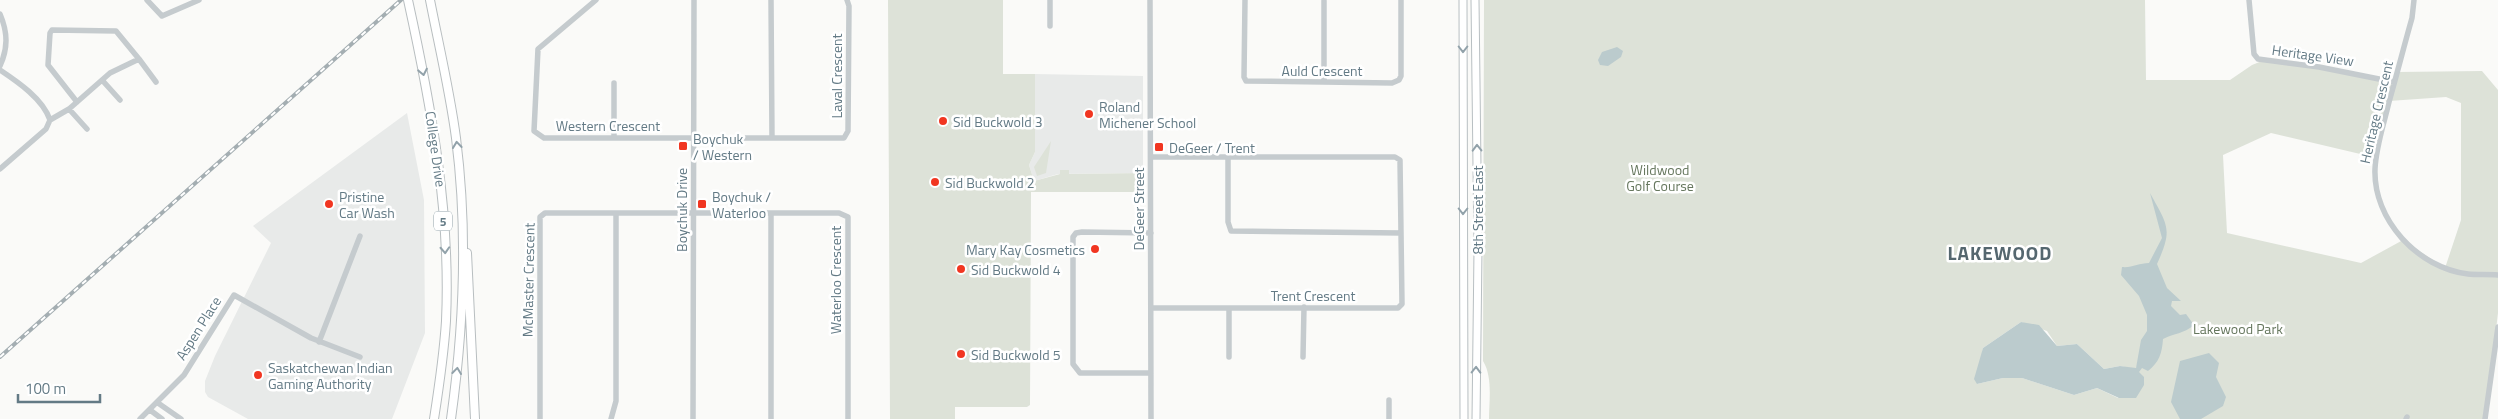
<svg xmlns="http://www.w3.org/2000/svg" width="2498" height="419" font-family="'Titillium Web',sans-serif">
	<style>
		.built { fill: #e8eae9 }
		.green { fill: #dde2d8; fill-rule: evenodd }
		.water { fill: #bbcbcd }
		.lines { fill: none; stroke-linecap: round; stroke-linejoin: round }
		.major-casing { stroke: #b8bfc2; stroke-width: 9 }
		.highway-casing { stroke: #b8bec0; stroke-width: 10 }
		.minor { stroke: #c5cbce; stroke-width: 5.5 }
		.major { stroke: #fff; stroke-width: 7 }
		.highway { stroke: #fff; stroke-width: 8 }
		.rail-casing { stroke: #a4aeb2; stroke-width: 4 }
		.rail { stroke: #fff; stroke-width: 2; stroke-dasharray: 5.5; stroke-linecap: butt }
		.oneway { stroke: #92a2aa }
		.poi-dot { fill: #f13621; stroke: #fff; stroke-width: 2 }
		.labels { text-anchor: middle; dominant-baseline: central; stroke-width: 5; stroke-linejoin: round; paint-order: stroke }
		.shield { fill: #fff; stroke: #92a2aa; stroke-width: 1 }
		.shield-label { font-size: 12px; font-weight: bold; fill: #637a85 }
		.street-label { font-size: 14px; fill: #637a85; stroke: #fff }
		.poi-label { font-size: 14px; fill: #637a85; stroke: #fff; text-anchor: start }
		.park-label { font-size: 14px; fill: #66775e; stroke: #fff }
		.district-label { font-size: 19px; font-weight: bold; letter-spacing: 1px; fill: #55676f; stroke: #fff }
	</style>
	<rect width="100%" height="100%" fill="#fafaf8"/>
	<!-- built -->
	<path class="built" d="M1035,74L1143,76V173L1058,174L1034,181L1029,165L1035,152Z
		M407,113L424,200L425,333L392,419H248L208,397L205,392V381L215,356L271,243L253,226Z"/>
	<!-- green -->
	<path class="green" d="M888,0H1003V74H1035V152L1029,165L1034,181L1060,174V170H1069V174L1143,173V192H1031L1030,405L1027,407H955V419H890Z
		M1484,0H2145L2146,80H2230L2252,65L2262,61L2319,67L2394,82L2397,72L2482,71L2498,90V313L2485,419H1489C1489,401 1493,377 1483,361ZM2446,97L2461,103V220L2445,268L2403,240L2361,263L2227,233L2223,155L2271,133L2373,157L2389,101ZM2021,322L2047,331L2057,346L2077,344L2104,369L2120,366L2135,369L2138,365L2139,372L2118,398L2097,388L2074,395L2022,378H2003L1977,384L1983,348Z
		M1051,141L1046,173L1037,176L1034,167Z"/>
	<!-- water -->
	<path class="water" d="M1617,47L1623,51L1621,57L1608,66L1600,65L1598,60L1602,52Z
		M2150,193C2168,226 2173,229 2157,264L2167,288L2181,301H2172L2171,306L2180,315L2186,314L2194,325C2183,334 2175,333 2163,339C2162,354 2159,362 2148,371L2142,368L2139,372L2144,377V385L2136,398H2119L2097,388L2074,395L2022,378H2003L1977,384L1974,379L1983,348L2021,322L2039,325L2057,346L2077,344L2104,369L2120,366L2136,368L2141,340L2147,331V315L2139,296L2121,275L2122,267C2132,268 2139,263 2149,263L2162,238Z
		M2209,353L2219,363L2216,377L2226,397L2223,406L2201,419H2180L2171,402L2180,361Z"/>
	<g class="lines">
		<defs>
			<path id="major" d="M1463,0L1464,419
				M1475,0L1478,250L1476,419"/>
			<path id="highway" d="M408,0C431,105 451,212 446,321C444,353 439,387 434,419
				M430,0C439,46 450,92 456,138C468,232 464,326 451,419
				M467,253L475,419"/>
		</defs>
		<!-- major casing -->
		<use href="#major" class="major-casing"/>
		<!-- highway casing -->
		<use href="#highway" class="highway-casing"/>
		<!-- minor -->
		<path class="minor" d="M147,0L162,16L199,0
			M596,0L538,49L534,131L544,138H844L848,131L849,6L847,0
			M771,0L772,137
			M1150,0L1151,419
			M1245,0L1244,77L1246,81L1392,83L1399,80L1401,76V0
			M2249,0L2254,54L2258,59L2319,67L2394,82
			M2414,0L2412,18C2404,46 2397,74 2389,102C2384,124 2376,146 2375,169C2373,220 2418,268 2468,274C2477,275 2488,274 2498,275
			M0,14C8,33 8,48 0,66
			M1050,26V0
			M139,59L156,82
			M0,70C18,82 43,99 50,120L46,129L0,169
			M102,80L120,100
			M1324,81V1
			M614,83V138
			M69,109L87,129
			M50,120L69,109L110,73L139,59L116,31L52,30L50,33L48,65L77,102
			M1151,157H1395L1400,160L1402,304L1398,308H1151
			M1228,157V222L1231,231L1401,233
			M1151,233L1082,232L1076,233L1073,237V364L1080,373H1151
			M1229,308V357
			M319,342L360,236
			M1303,357L1304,307
			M1389,400V419
			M158,403L181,419
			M150,410L162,419
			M140,419L184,375L234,295L311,338L360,357
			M540,419V217L545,213H839L848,217V419
			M611,419L616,401V213
			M693,419L694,0
			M771,419V213
			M2406,419L2407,417
			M2485,419L2498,327"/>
		<!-- major -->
		<use href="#major" class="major"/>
		<!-- highway -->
		<use href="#highway" class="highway"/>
		<defs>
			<path id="rail" d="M0,357L401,0"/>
		</defs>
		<!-- rail casing -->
		<use href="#rail" class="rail-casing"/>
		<!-- rail -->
		<use href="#rail" class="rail"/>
	</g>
	<!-- one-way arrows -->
	<defs><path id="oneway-chevron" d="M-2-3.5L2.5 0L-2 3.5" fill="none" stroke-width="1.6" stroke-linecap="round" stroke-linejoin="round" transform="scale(1.25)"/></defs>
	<g class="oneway">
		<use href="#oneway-chevron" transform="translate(1463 49) rotate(90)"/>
		<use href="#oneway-chevron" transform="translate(423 72) rotate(79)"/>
		<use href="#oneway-chevron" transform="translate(457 145) rotate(-96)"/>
		<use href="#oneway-chevron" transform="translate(1477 148) rotate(-91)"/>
		<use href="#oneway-chevron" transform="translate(1463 211) rotate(90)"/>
		<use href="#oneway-chevron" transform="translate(445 250) rotate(87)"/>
		<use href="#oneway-chevron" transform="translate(1476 370) rotate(-89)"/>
		<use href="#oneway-chevron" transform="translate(457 371) rotate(-83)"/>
	</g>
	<!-- markers -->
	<g class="poi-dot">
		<circle cx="1089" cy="114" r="5"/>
		<circle cx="943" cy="121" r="5"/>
		<rect x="678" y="141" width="10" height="10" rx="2.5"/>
		<rect x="1154" y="142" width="10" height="10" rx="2.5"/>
		<circle cx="935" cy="182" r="5"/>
		<circle cx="329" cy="204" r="5"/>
		<rect x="697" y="199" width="10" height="10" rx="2.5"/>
		<circle cx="1095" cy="249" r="5"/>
		<circle cx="961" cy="269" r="5"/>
		<circle cx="961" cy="354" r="5"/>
		<circle cx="258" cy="375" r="5"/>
	</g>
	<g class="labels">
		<!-- shield labels -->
		<rect class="shield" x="434" y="211.5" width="18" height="19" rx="4"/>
		<g class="shield-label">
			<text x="443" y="221">5</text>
		</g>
		<!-- street labels -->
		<g class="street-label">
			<text transform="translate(2313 55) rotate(8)">Heritage View</text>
			<text x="1322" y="70">Auld Crescent</text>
			<text transform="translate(836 76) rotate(-90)">Laval Crescent</text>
			<text transform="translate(2376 112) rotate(-77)">Heritage Crescent</text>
			<text x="608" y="125">Western Crescent</text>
			<text transform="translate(436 149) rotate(82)">College Drive</text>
			<text transform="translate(1138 209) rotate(-90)">DeGeer Street</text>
			<text transform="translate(681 210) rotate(-90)">Boychuk Drive</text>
			<text transform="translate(1477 210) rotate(-90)">8th Street East</text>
			<text transform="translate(528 280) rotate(-89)">McMaster Crescent</text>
			<text transform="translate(835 280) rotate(-90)">Waterloo Crescent</text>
			<text x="1313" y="295">Trent Crescent</text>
			<text transform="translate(198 328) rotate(-58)">Aspen Place</text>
		</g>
		<!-- poi labels -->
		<g class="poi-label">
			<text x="1099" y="106">Roland<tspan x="1099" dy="16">Michener School</tspan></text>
			<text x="953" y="121">Sid Buckwold 3</text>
			<text x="693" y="138">Boychuk<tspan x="693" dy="16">/ Western</tspan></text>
			<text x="1169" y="147">DeGeer / Trent</text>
			<text x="945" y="182">Sid Buckwold 2</text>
			<text x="339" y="196">Pristine<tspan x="339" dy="16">Car Wash</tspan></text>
			<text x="712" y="196">Boychuk /<tspan x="712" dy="16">Waterloo</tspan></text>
			<text x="1085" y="249" text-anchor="end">Mary Kay Cosmetics</text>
			<text x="971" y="269">Sid Buckwold 4</text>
			<text x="971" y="354">Sid Buckwold 5</text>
			<text x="268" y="367">Saskatchewan Indian<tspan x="268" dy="16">Gaming Authority</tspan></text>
		</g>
		<!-- park labels -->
		<g class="park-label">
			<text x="1660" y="169">Wildwood<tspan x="1660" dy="16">Golf Course</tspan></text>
			<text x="2238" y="328">Lakewood Park</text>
		</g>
		<!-- district labels -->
		<g class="district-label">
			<text x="2000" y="252">LAKEWOOD</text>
		</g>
	</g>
	<!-- scale -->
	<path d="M18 394v8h82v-8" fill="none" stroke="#637a85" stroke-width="2.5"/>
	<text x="25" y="394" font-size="15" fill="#637a85" stroke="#ffffff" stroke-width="4" paint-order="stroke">100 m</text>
</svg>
